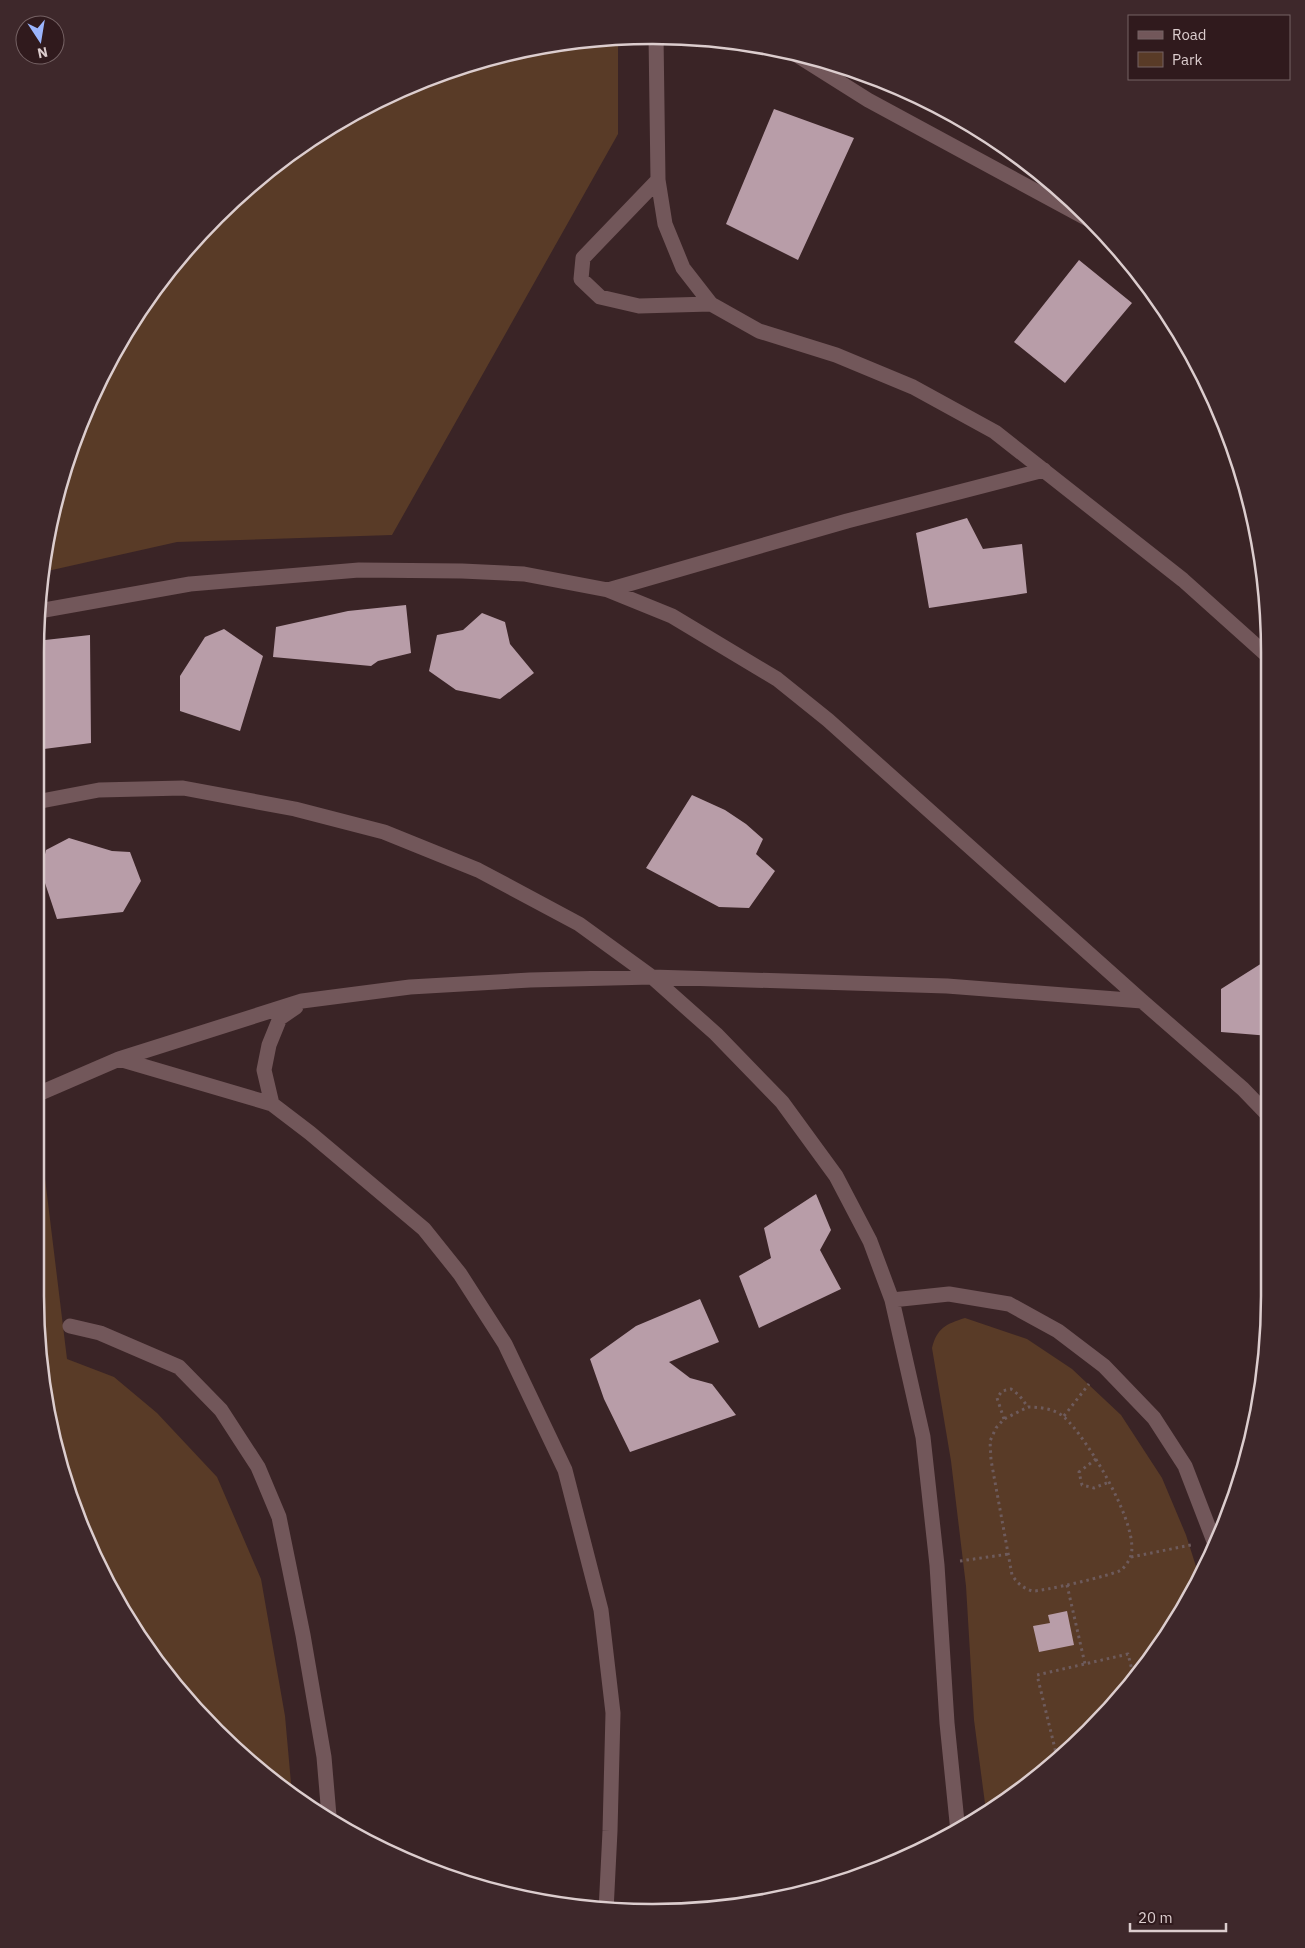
<svg xmlns="http://www.w3.org/2000/svg" width="1305" height="1948" font-family="'IBM Plex Sans',sans-serif">
	<style>
		.green { fill: #593b27 }
		.building { fill: #b89da8 }
		.lines { fill: none; stroke-linecap: round; stroke-linejoin: round }
		.path { stroke: #6e5b5c; stroke-width: 3; stroke-dasharray: 2.5 4; stroke-linecap: butt }
		.minor { stroke: #72575a; stroke-width: 15 }
		.rim { fill: none; stroke: #dccdce; stroke-width: 2.5 }
	</style>
	<rect width="100%" height="100%" fill="#3a2426"/>
	<!-- green -->
	<path class="green" d="M618,38V134L392,535L177,542L43,572L47,532L99,379L162,277L216,216L309,139L416,82L532,47Z
		M39,1129L67,1359L114,1377L157,1413L217,1477L261,1579L285,1716L292,1794L276,1785L216,1732L139,1639L68,1494L40,1376Z
		M965,1318L1027,1339L1072,1369L1121,1415L1162,1478L1186,1535L1200,1579L1166,1639L1089,1732L986,1811L974,1720L966,1586L951,1461L932,1348C937,1328 946,1324 965,1318Z"/>
	<!-- building -->
	<path class="building" d="M774,109L854,138L798,260L726,224Z
		M1079,260L1132,303L1065,383L1014,342Z
		M967,518L983,549L1022,544L1027,593L929,608L916,533Z
		M406,605L411,653L378,661L371,666L273,657L276,627L348,611Z
		M482,613L505,622L510,644L534,673L500,699L456,690L429,671L437,635L463,630Z
		M224,629L263,656L240,731L180,711V676L205,637Z
		M90,635L91,743L36,750V641Z
		M692,795L725,810L746,824L763,839L756,854L775,871L749,908L719,907L646,868Z
		M69,838L112,851L130,852L141,881L123,912L57,919L41,871L46,850Z
		M1270,958V1036L1221,1032V989Z
		M816,1194L831,1230L820,1250L841,1289L759,1328L739,1276L771,1258L764,1228Z
		M700,1299L719,1342L669,1362L690,1378L712,1384L736,1415L630,1452L604,1399L590,1359L636,1326Z
		M1067,1611L1074,1645L1039,1652L1033,1626L1050,1623L1048,1615Z"/>
	<g class="lines">
		<!-- path -->
		<path class="path" d="M1028,1407C1040,1407 1055,1409 1064,1417C1086,1436 1143,1530 1130,1558C1129,1561 1124,1568 1121,1570C1114,1575 1040,1592 1032,1591C1023,1588 1017,1583 1012,1575L991,1460L990,1441L996,1428L1004,1419Z
			M1064,1416L1089,1384
			M1004,1419L997,1398L1002,1391L1011,1389L1019,1395L1028,1407
			M1096,1459L1079,1472L1082,1485L1094,1488L1109,1482
			M1131,1557L1191,1545
			M960,1561L1009,1554
			M1067,1585L1085,1664
			M1057,1757L1037,1675L1128,1654L1134,1678"/>
		<!-- minor -->
		<path class="minor" d="M656,35L658,180L665,224L683,268L711,304L759,331L836,355L913,387L995,432L1183,580L1270,658
			M795,54L868,100L1095,223
			M658,180L583,258L581,279L600,297L639,306L711,304
			M608,590L847,521L1044,470
			M39,611L190,584L359,570L462,571L524,574L608,590L672,616L777,679L828,720L1142,1001L1243,1089L1270,1117
			M36,802L99,790L183,788L295,809L384,832L478,870L579,924L652,977L716,1034L782,1102L836,1176L870,1241L892,1300L923,1437L937,1565L947,1723L958,1832
			M119,1059L272,1104L310,1133L424,1229L460,1274L505,1344L565,1470L601,1610L613,1713L610,1831L606,1911
			M38,1094L119,1059L302,1001L410,987L530,980L652,977L947,986L1142,1001
			M272,1104L264,1070L269,1045L280,1018L296,1007
			M892,1300L949,1294L1009,1304L1058,1331L1104,1366L1154,1418L1185,1466L1215,1544
			M70,1326L100,1333L179,1367L221,1410L258,1467L279,1517L303,1635L324,1757L329,1816"/>
	</g>
	<!-- crop -->
	<path d="M0 0H1305V1948H0ZM652 44H653A608 608 0 0 1 1261 652V1296A608 608 0 0 1 653 1904H652A608 608 0 0 1 44 1296V652A608 608 0 0 1 652 44Z" fill="#3e282b" fill-rule="evenodd"/>
	<path class="rim" d="M652 44H653A608 608 0 0 1 1261 652V1296A608 608 0 0 1 653 1904H652A608 608 0 0 1 44 1296V652A608 608 0 0 1 652 44Z"/>
	<!-- legend -->
	<rect x="1128" y="15" width="162" height="65" fill="#301a1d" stroke="#756264"/>
	<rect x="1138" y="31" width="25" height="8" fill="#72575a" stroke="#756264"/>
	<text x="1172" y="40" font-size="15" fill="#dccdce">Road</text>
	<rect x="1138" y="52" width="25" height="15" fill="#593b27" stroke="#756264"/>
	<text x="1172" y="65" font-size="15" fill="#dccdce">Park</text>
	<!-- north arrow -->
	<g transform="translate(40 40) rotate(168)"><circle r="24" fill="#301a1d" stroke="#756264"/>
	<path d="M0-4L9 19L0 12L-9 19Z" fill="#9bb5fd"/>
	<text y="-8" font-size="14" font-weight="bold" text-anchor="middle" fill="#dccdce">N</text>
	</g>
	<!-- scale -->
	<path d="M1130 1923v8h96v-8" fill="none" stroke="#dccdce" stroke-width="2.5"/>
	<text x="1138" y="1923" font-size="15" fill="#dccdce" stroke="#301a1d" stroke-width="4" paint-order="stroke">20 m</text>
</svg>
